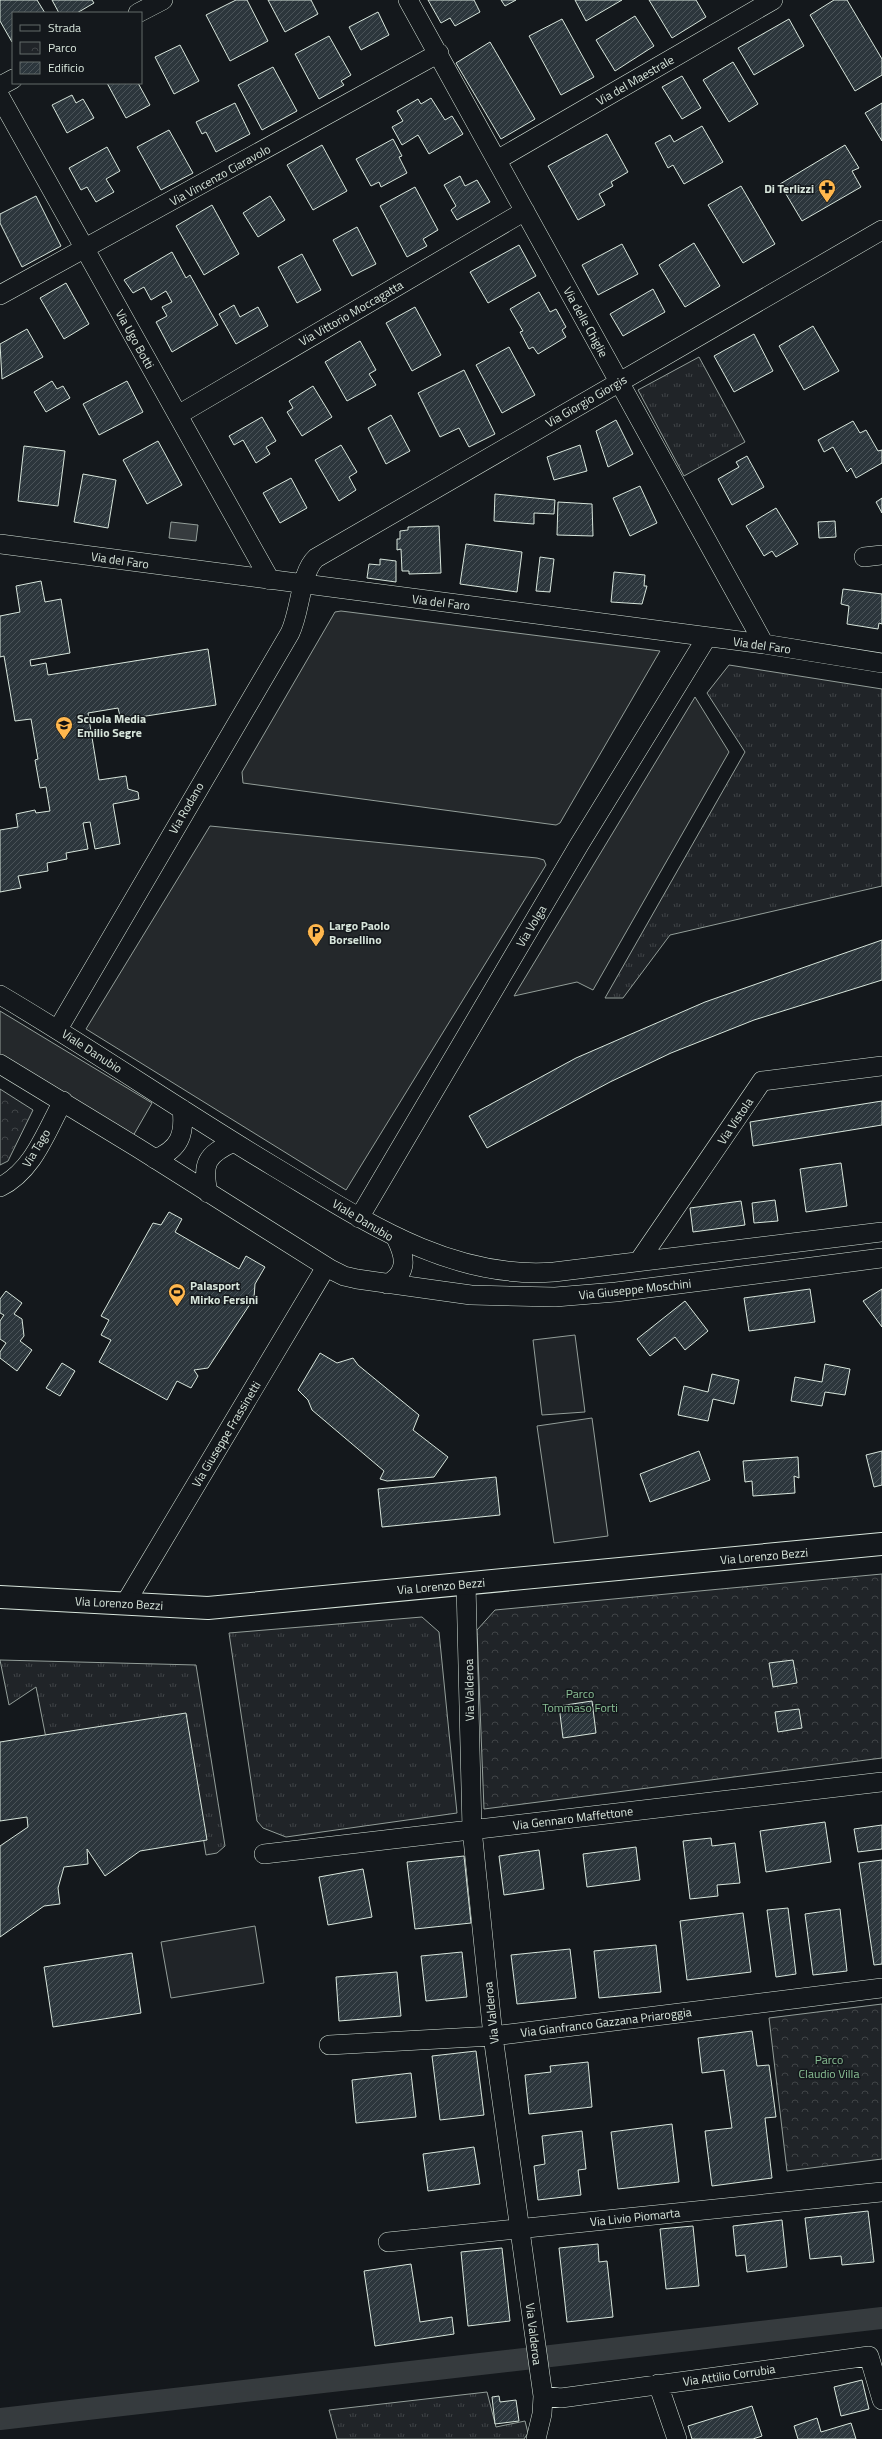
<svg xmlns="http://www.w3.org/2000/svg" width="882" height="2439" font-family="'Titillium Web',sans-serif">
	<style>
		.grass { fill: url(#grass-tufts); stroke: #939e99 }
		.park { fill: url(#park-crowns); stroke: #939e99 }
		.pitch { fill: #202428; stroke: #939e99 }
		.parking { fill: #24282b; stroke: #939e99 }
		.water { fill: #363b3e; stroke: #939e99 }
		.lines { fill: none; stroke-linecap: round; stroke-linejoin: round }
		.canal { stroke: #363b3e; stroke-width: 22 }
		.building { fill: url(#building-hatch); stroke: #d8e6dc }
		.street-casing { stroke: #d8e6dc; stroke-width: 20 }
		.secondary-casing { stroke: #d8e6dc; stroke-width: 24 }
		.street { stroke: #14181c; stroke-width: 19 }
		.secondary { stroke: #14181c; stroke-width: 22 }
		.labels { text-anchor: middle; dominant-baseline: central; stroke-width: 3; stroke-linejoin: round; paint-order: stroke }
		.street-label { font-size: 12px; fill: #d8e6dc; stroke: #14181c }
		.poi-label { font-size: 12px; font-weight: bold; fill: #d8e6dc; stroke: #14181c; text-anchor: start }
		.park-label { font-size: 12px; fill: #8ac095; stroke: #14181c }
	</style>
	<defs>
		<pattern id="grass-tufts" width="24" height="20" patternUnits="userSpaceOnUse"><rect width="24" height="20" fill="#202428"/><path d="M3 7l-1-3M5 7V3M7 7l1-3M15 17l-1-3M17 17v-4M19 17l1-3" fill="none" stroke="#404447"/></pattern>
		<pattern id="park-crowns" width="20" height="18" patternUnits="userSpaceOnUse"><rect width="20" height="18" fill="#202428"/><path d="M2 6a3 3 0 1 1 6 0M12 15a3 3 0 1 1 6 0" fill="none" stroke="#404447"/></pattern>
		<pattern id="building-hatch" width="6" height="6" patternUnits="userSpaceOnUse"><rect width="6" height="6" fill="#2c363c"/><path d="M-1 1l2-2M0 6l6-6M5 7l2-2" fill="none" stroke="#4a5358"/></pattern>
	</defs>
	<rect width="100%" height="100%" fill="#14181c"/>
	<!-- grass -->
	<path class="grass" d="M699,357L745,442L684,476L638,390Z
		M729,665L882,689V886L670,935L623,998H605L745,752L707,693Z
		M422,1617L439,1632L457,1813L286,1837L263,1828L257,1821L229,1633Z
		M0,1660L196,1665L225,1846L217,1853L206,1855L184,1719L46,1738L36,1687L9,1705Z
		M487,2392L496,2427L525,2421L528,2433L524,2439H337L329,2410Z"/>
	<!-- park -->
	<path class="park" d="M0,1089L33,1110L8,1161L0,1165Z
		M882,1574V1758L484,1809L477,1630L495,1610Z
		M882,2004V2159L787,2171L769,2018Z"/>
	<!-- pitch -->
	<path class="pitch" d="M575,1335L585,1412L542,1415L533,1340Z
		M592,1418L608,1536L554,1543L537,1426Z
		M255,1926L264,1983L171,1998L161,1942Z"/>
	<!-- parking -->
	<path class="parking" d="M341,611L660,651L560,823L556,825L243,783L242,772L335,612Z
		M695,697L729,752L593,990L577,982L514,996Z
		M210,826L537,858L544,860L546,865L346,1190L86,1029Z
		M0,1011L152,1103L133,1136L0,1057Z"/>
	<!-- water -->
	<path class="water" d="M171,522L198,525L196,541L169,538Z"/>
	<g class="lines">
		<!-- canal -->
		<path class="canal" d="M0,2419L882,2318"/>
	</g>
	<!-- building -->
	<path class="building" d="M0,0H37L45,13H13L12,42L0,21Z
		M52,0H92L94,3L77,13H59Z
		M236,0H247L268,41L230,61L206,15Z
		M268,0H311L318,14L285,32Z
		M428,0H474L480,12L455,26L450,18L441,23Z
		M501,0H516L505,6Z
		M575,0H622L586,21Z
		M649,0H696L706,17L672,38Z
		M834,0H847L882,59V75L855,91L810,15Z
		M378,12L389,35L361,50L349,27Z
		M635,16L654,46L615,71L596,40Z
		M562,19L594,77L561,95L529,36Z
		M789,19L804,46L754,75L738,48Z
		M329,36L351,75L341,81L344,85L319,99L295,54Z
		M490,42L535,119L501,139L456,63Z
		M180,45L199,81L174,94L155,57Z
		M733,62L758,104L729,122L703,80Z
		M273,67L297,111L262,130L238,85Z
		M682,76L701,108L682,119L662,87Z
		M107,83H138L150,105L126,118Z
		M72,95L76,103L83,99L94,118L67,133L52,105Z
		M431,98L445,120L452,116L463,134L429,154L418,135L402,145L392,127L403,121L397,111L418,99L421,104Z
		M235,103L250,134L216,152L206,132L202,134L196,122Z
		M882,103V141L865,113Z
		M702,126L723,162L684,184L673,165L668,168L655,143L670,135L674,142Z
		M169,130L193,173L161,190L137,147Z
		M607,134L628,172L611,182L613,186L599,194L605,205L578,220L548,166Z
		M393,139L402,156L399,157L407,173L381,187L379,182L371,186L356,159Z
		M322,145L347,191L313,210L287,165Z
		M845,145L859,168L852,171L861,187L802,221L780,184Z
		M107,147L120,171L106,179L114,192L96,202L87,187L81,190L69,168Z
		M460,176L465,186L477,180L490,202L457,220L451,210L456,206L444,185Z
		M741,186L775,244L743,263L708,205Z
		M415,187L438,230L423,239L427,246L407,257L380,206Z
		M36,196L61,246L22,267L0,223V214Z
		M270,196L285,220L258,237L243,213Z
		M212,205L239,254L204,275L176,226Z
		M357,227L376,264L352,276L333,240Z
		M694,243L720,286L685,307L659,265Z
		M622,244L638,274L598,295L582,265Z
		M519,245L536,276L488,303L470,272Z
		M172,252L186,278L190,275L218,325L172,352L156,322L167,316L162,307L172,302L166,291L151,300L144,287L133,293L124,280Z
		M302,254L321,290L297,303L278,267Z
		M66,283L89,324L64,339L40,298Z
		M653,289L665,312L623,336L610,314Z
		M539,292L550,312L556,309L566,327L562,330L566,337L538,354L533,347L529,349L520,332L523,331L510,309Z
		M234,305L240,317L258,307L268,326L236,344L219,314Z
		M415,307L441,355L412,371L386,323Z
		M813,326L839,371L804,390L779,346Z
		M27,329L43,357L2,379L0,344Z
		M754,334L773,371L734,392L714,356Z
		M360,341L376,370L369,374L376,385L347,401L325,362Z
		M509,347L535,395L502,413L476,365Z
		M464,370L495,434L469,447L459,428L440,437L418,393Z
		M52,381L57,389L63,386L70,398L46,412L34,392Z
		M127,381L143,412L99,435L83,404Z
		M313,386L332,417L302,436L287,412L293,408L289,401Z
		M391,415L410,451L386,464L368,428Z
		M262,417L276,441L266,447L270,454L256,463L243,440L234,445L229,436Z
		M616,420L633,454L608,467L596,431Z
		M853,421L860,433L866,430L878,451L882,450V463L856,478L851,468L847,472L833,447L824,452L818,440Z
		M158,441L182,485L147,504L123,460Z
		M341,445L357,472L349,477L356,490L339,501L315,460Z
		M580,445L587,471L554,480L547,457Z
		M24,446L65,451L58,506L18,501Z
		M747,456L764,487L732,505L718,479L739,467L736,462Z
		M83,474L116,480L108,528L74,522Z
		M291,478L307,508L280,523L263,493Z
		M640,486L657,523L630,536L613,498Z
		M495,494L555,500L554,514L534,513V524L494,521Z
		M882,498V513L876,502Z
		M558,502L592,504L593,536L557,535Z
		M776,508L798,544L776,557L772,551L764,556L746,526Z
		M835,521L836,537L819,538L818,522Z
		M439,526L441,573L409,574V571H402L401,549L397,550V539H400V531L408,530V527Z
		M466,544L522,552L517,592L460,584Z
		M540,557L554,559L550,592L536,591Z
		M380,559L396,561V582L367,578L369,564L380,565Z
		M614,572L645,575L644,586H647L642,604L611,602Z
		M41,581L45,602L61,599L70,653L30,660L31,666L46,663L48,675L208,649L216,705L121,720L118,708L88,713L99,780L126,776L128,789L138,792L139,799L113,804L120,844L95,849L90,822L83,823L88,849L66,853L67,859L47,863L48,871L18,876L21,888L0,892V830L18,827L16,814L35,810L36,813L50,811L46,787L40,788L35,760L38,759L31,719L15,721L4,656L0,657V616L20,612L16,586Z
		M843,589L882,594V624L879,623L878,629L847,624L849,606L841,604Z
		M882,940V980L754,1020L671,1053L610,1082L487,1148L469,1116L576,1058L705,1002Z
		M882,1101V1125L753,1146L750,1122Z
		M841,1163L847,1206L806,1212L800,1169Z
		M775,1200L778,1221L754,1223L752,1203Z
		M741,1201L745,1225L693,1232L690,1208Z
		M169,1212L182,1219L175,1232L239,1269L246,1256L265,1267L255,1284L254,1298L208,1368L194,1370L198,1376L191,1388L177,1381L167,1400L99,1362L111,1340L101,1335L109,1320L101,1316L153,1223L161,1225Z
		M810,1289L815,1322L749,1331L744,1298Z
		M882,1289V1327L863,1301Z
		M6,1291L22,1303L14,1314L22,1319L24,1336L20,1341L32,1350L17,1371L0,1358V1352L6,1343L0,1339V1321L4,1315L0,1313V1299Z
		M685,1301L708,1331L685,1350L675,1337L650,1356L637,1339Z
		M320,1353L337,1363L353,1358L358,1365L419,1415L413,1430L448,1457L434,1477L387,1481L380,1479L384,1471L312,1410L308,1400L298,1390Z
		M62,1363L75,1371L60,1396L46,1388Z
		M825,1364L850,1369L845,1395L825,1392L822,1406L791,1401L795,1377L822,1382Z
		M712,1374L739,1380L734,1404L713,1399L708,1421L678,1415L684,1386L708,1392Z
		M699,1451L710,1480L650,1502L640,1474Z
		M882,1451V1485L874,1487L866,1455Z
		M798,1457L799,1478L794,1476L795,1493L753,1496L752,1481L745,1482L743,1461Z
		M496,1477L500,1515L382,1527L378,1489Z
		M793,1660L797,1683L773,1687L769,1663Z
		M592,1701L596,1733L563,1738L559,1706Z
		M799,1709L802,1728L778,1732L775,1712Z
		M186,1713L207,1840L140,1851L105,1876L87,1849L88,1864L64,1867L58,1888L60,1904L44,1906L0,1937V1846L28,1827L27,1817L0,1821V1742Z
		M825,1822L831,1862L766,1872L760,1831Z
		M882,1825V1849L858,1852L854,1829Z
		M711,1838L712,1846L735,1843L740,1883L717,1885L718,1896L690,1899L683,1841Z
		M636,1847L640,1880L587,1887L583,1854Z
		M539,1850L544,1889L504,1895L499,1856Z
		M464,1856L471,1923L415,1929L407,1862Z
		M882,1860V1964L874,1965L859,1863Z
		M363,1869L372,1917L328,1925L319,1877Z
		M788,1908L796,1974L776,1977L767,1910Z
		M840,1909L847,1971L813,1975L805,1914Z
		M743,1913L751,1972L687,1980L680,1921Z
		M656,1945L661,1992L599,1998L594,1951Z
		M570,1949L576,1998L517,2004L511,1955Z
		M462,1952L467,1997L426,2001L421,1956Z
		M132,1953L141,2013L53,2027L44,1967Z
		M397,1972L401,2016L339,2021L336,1977Z
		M752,2031L757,2066L769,2065L776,2117L765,2118L772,2178L712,2186L705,2131L732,2128L724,2070L702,2073L698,2038Z
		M476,2051L484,2115L440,2120L432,2056Z
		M588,2062L592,2107L529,2114L525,2075L551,2072L550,2066Z
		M411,2073L416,2117L356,2123L352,2080Z
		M672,2124L679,2182L618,2189L611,2132Z
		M582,2131L586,2169L578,2170L581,2195L538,2200L534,2166L545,2164L542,2136Z
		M474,2147L480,2184L428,2191L423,2154Z
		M868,2211L874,2262L842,2265L841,2256L810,2259L805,2218Z
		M782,2220L787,2267L747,2272L745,2255L736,2256L733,2226Z
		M693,2226L699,2286L666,2289L660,2229Z
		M598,2244L599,2262L607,2261L613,2317L567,2322L559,2248Z
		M502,2248L510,2321L468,2326L461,2252Z
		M411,2264L420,2322L452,2317L454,2334L375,2346L364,2271Z
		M862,2380L869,2409L841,2416L834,2387Z
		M499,2396L500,2402L516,2400L519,2421L495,2424L492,2397Z
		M752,2406L762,2436L753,2439H692L688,2426Z
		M817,2418L821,2432L851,2423L856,2439H798L794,2426Z"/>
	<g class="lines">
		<defs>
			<path id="street" d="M408,0L764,644
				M138,13L163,0
				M0,86L13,79
				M0,97L270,580
				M497,160L773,0
				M0,295L439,53
				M178,415L525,211
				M0,544L764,644L882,663
				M864,557L882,555
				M0,995C92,1049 181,1111 273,1166C360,1218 448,1280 554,1272L882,1232
				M58,1029L290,633C301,610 300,573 316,558L882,230
				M0,1064L138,1148L330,1269L344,1276L357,1279L471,1295L555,1297L616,1292L882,1258
				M155,1159C180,1149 185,1134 182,1109
				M0,1187C33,1171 46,1132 63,1101
				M208,1193C202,1163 206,1155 234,1142
				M359,1218L579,845L707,637
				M639,1261L762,1081L882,1066
				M387,1284C409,1273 405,1256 396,1238
				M466,1584L472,1829L493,2036L543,2396L542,2414L536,2439
				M126,1602L326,1267
				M264,1854L882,1782
				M329,2045L493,2036L882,1988
				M388,2242L882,2192
				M658,2384L677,2439
				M543,2396L561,2398L869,2356L882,2400"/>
			<path id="secondary" d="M0,1597L208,1608L882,1544"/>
		</defs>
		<!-- street casing -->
		<use href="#street" class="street-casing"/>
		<!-- secondary casing -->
		<use href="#secondary" class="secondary-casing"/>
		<!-- street -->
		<use href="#street" class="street"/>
		<!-- secondary -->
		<use href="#secondary" class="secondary"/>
	</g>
	<!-- icons -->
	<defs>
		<symbol id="pharmacy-pin" viewBox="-11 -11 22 30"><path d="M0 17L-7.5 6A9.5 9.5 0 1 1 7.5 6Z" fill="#ffb74d" stroke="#14181c"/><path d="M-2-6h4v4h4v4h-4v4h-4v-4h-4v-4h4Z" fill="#111"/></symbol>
		<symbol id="school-pin" viewBox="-11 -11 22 30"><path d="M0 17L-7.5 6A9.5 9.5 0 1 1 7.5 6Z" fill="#ffb74d" stroke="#14181c"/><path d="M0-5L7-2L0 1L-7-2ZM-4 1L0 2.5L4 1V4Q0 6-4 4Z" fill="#111"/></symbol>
		<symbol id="parking-pin" viewBox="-11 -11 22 30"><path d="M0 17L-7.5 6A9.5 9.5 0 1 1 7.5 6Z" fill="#ffb74d" stroke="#14181c"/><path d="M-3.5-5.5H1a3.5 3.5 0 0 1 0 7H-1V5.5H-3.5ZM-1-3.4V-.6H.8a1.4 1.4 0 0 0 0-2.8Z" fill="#111"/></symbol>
		<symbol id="stadium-pin" viewBox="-11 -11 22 30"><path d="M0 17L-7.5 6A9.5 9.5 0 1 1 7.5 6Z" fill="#ffb74d" stroke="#14181c"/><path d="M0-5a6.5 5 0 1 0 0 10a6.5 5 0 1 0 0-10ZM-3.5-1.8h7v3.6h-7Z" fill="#111"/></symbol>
	</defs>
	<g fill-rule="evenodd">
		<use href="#pharmacy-pin" x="817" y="178" width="20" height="27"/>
		<use href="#school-pin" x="54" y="715" width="20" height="27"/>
		<use href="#parking-pin" x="306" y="922" width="20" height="27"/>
		<use href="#stadium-pin" x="167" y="1282" width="20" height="27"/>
	</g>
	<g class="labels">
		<!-- street labels -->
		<g class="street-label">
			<text transform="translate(635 80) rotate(-30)">Via del Maestrale</text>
			<text transform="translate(220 175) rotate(-29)">Via Vincenzo Ciaravolo</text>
			<text transform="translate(351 313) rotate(-30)">Via Vittorio Moccagatta</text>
			<text transform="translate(586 322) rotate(61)">Via delle Chiglie</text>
			<text transform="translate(135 339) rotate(61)">Via Ugo Botti</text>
			<text transform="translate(586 401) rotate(-30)">Via Giorgio Giorgis</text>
			<text transform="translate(120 560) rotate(8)">Via del Faro</text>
			<text transform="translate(441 602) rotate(7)">Via del Faro</text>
			<text transform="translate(762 645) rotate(8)">Via del Faro</text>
			<text transform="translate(186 808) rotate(-60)">Via Rodano</text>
			<text transform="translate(531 926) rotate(-59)">Via Volga</text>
			<text transform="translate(92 1051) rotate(33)">Viale Danubio</text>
			<text transform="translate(735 1121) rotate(-56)">Via Vistola</text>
			<text transform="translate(36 1148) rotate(-59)">Via Tago</text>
			<text transform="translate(363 1220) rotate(31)">Viale Danubio</text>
			<text transform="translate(635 1289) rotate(-6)">Via Giuseppe Moschini</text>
			<text transform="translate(226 1434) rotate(-59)">Via Giuseppe Frassinetti</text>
			<text transform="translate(764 1556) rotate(-5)">Via Lorenzo Bezzi</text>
			<text transform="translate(441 1586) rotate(-5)">Via Lorenzo Bezzi</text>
			<text transform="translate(119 1603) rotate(3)">Via Lorenzo Bezzi</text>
			<text transform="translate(469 1690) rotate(-91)">Via Valderoa</text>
			<text transform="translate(573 1818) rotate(-7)">Via Gennaro Maffettone</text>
			<text transform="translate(491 2013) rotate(-96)">Via Valderoa</text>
			<text transform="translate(606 2022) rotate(-7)">Via Gianfranco Gazzana Priaroggia</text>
			<text transform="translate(635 2217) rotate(-6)">Via Livio Piomarta</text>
			<text transform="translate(534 2334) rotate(83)">Via Valderoa</text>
			<text transform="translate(729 2375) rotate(-8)">Via Attilio Corrubia</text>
		</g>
		<!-- poi labels -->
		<g class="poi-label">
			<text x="814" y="188" text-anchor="end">Di Terlizzi</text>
			<text x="77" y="718">Scuola Media<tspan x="77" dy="14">Emilio Segre</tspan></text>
			<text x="329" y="925">Largo Paolo<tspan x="329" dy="14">Borsellino</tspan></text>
			<text x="190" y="1285">Palasport<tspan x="190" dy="14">Mirko Fersini</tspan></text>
		</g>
		<!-- park labels -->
		<g class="park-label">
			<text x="580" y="1693">Parco<tspan x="580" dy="14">Tommaso Forti</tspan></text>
			<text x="829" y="2059">Parco<tspan x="829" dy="14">Claudio Villa</tspan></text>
		</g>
	</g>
	<!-- legend -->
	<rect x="12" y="12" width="130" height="72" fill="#14181c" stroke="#626a69"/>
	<rect x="20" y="25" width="20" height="6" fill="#14181c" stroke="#626a69"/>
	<text x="48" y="32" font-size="12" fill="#d8e6dc">Strada</text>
	<rect x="20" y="42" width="20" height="12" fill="url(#park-crowns)" stroke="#626a69"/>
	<text x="48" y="52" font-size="12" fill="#d8e6dc">Parco</text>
	<rect x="20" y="62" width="20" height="12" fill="url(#building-hatch)" stroke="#626a69"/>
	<text x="48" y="72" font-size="12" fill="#d8e6dc">Edificio</text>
</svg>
